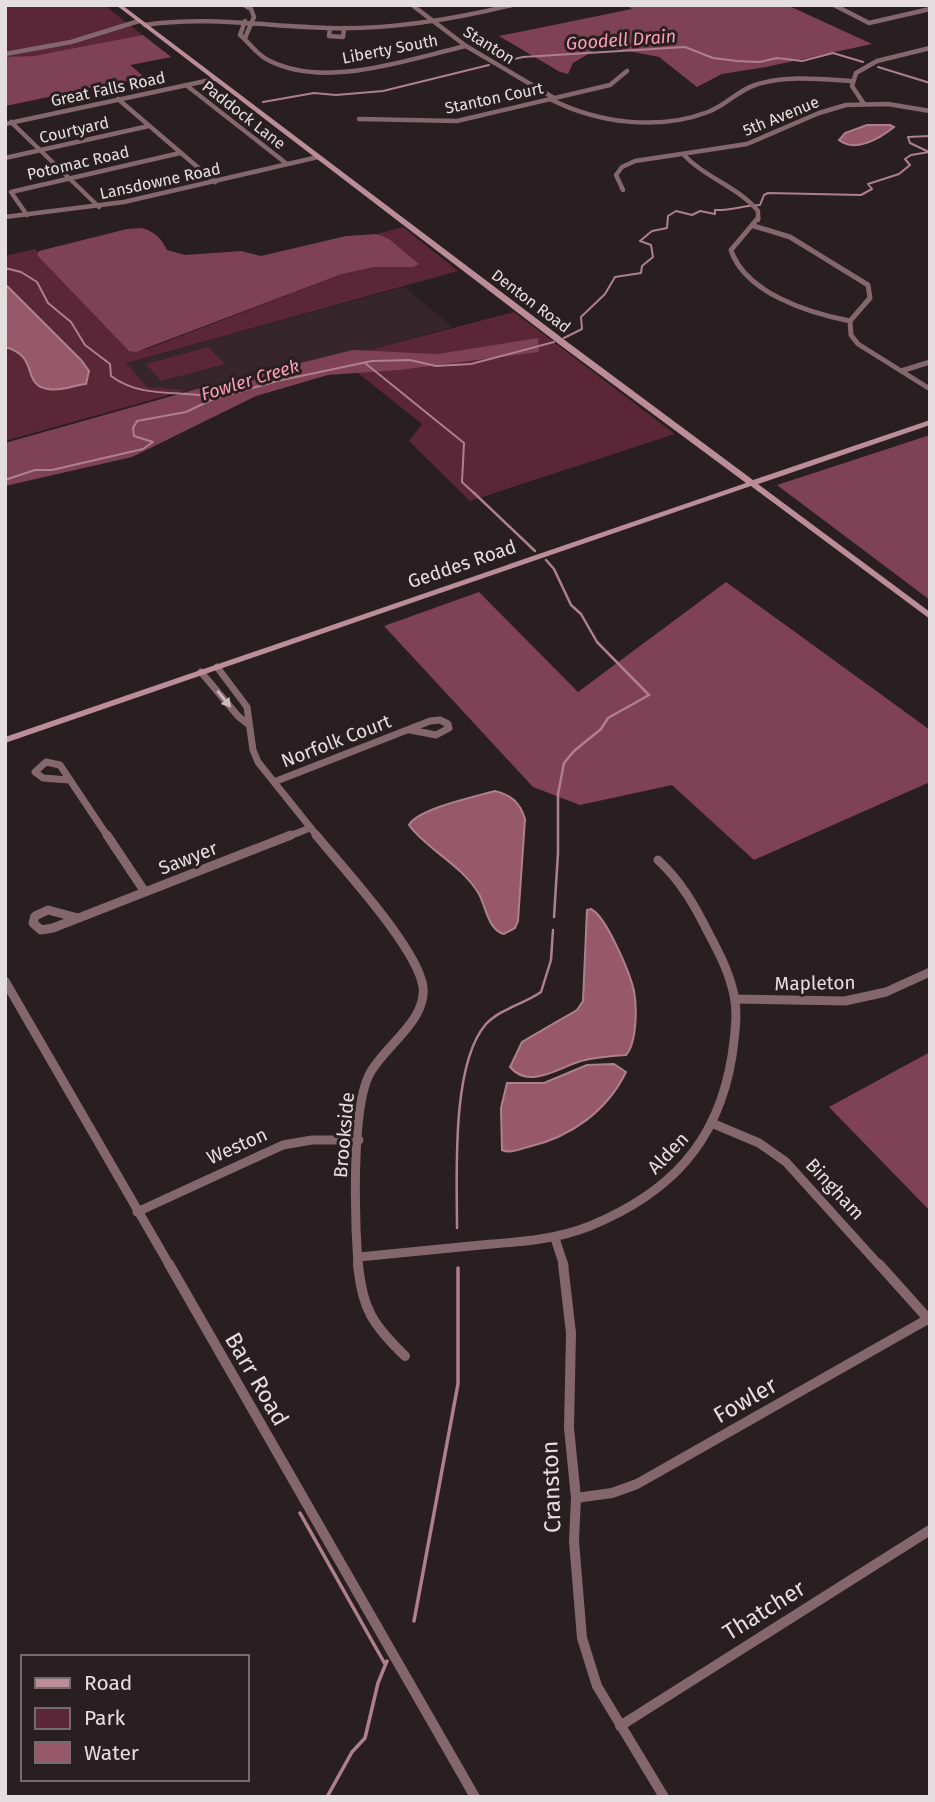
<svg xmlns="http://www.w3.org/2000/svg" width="935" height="1802" font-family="'Fira Sans',sans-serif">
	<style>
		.built { fill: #36252a }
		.green { fill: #5a2638 }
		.forest { fill: #7f4155 }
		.water { fill: #97586b; stroke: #ae808e; stroke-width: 2 }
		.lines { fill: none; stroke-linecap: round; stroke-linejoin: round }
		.stream-far2 { stroke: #ae808e; stroke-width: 2 }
		.stream-far1 { stroke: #ae808e; stroke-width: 2.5 }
		.stream { stroke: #ae808e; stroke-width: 3.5 }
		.street-far4 { stroke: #83666e; stroke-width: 4.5 }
		.street-far3 { stroke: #83666e; stroke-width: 5 }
		.street-far2 { stroke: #83666e; stroke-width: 7 }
		.street-far1 { stroke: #83666e; stroke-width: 9 }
		.street { stroke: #83666e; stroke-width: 10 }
		.secondary { fill: #bb8c99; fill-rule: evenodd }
		.oneway { fill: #c8babe }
		.labels { text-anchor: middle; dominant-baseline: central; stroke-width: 6; stroke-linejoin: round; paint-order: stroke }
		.far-street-label { font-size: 16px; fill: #e5dee0; stroke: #291e21 }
		.far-water-label { font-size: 18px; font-style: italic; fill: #fd9ebb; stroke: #291e21 }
		.street-label { font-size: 19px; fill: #e5dee0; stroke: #291e21 }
		.near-street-label { font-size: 23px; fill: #e5dee0; stroke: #291e21 }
	</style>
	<rect width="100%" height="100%" fill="#291e21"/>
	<!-- built -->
	<path class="built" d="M404,287L453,327L215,393L147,387L125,363Z"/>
	<!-- green -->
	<path class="green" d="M5,5H104L171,57L130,65L144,77L5,106Z
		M403,227L458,271L126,363L147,387L187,390L5,441V256L35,249L130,351L147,349L342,274L375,267L418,265L377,234Z
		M514,312L675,434L470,501L409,441L422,424L339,358Z
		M208,347L225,364L161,381L146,364Z"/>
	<!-- forest -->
	<path class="forest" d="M626,5H787L872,44L766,67L722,74L697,87L659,57L602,46L573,63L568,74L560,72L499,36L632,9Z
		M143,35L171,57L130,65L144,77L5,106V57L34,56Z
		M142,228C155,232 161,238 167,250L185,255L241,251L261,256L346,236L377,234L389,239L419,264L413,267H375L342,274L136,352L129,351L37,255L39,251L127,229Z
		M538,338L539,352L399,370L328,375L256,396L132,457L5,486V443L204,387L353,350L437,354Z
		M930,435V600L777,485Z
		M726,582L930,730V782L754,860L672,785L580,805L533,787L384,626L479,592L578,692Z
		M930,1052V1211L829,1107Z"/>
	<!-- water -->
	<path class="water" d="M867,125H890L894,127C879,139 855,153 839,140L845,133Z
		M5,284L81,360L89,371L86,384C73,385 62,392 48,389C21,385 40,356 5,347Z
		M495,791C512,795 520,803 525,819L518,921L515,928L504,934C488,930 486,907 479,894C461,864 426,849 409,825C417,809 477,796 495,791Z
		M591,909C606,916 630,973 634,991C637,1007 637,1043 626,1055C610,1056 596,1057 581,1061C560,1067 529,1090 510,1067L522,1042L577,1010L583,1001L587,910Z
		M614,1064L626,1072C607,1111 571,1137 528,1147C520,1149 510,1154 502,1150L501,1108L507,1083H544L587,1065Z"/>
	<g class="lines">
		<!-- stream-far2 -->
		<path class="stream-far2" d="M502,62L523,57L685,47L713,58L737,61L760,62L777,58L802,61L833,53L863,62
			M878,67L930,83
			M263,102L314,93L336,95L383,91L489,65
			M5,268L21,272L37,282L48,303L71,322L85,345L110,364L111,376C142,399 179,390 215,397
			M564,338L582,329L581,317L605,294L615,277L641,273L642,266L653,257L651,245L640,241L652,231L667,228L668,216L676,211L692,215L700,211L715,214V210C731,211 743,205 760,205L764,195L768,193L861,195L872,189L868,184L899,174L910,165L905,159L911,155L929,152L910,143L908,137L930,136
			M365,363L464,443L462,482L475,494
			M5,480L35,470H52L143,449L153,442L134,436L133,428L137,421L186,412L211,400L277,381L372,361L410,360L436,366L471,364L554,342"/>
		<!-- stream-far1 -->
		<path class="stream-far1" d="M473,492L535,551
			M546,560L554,569L571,605L581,614L597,642L649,695L608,718L601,729L574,751L564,763L558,794V853L554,917
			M457,1228C457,1176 451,1064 486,1024C500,1009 524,1004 541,992L551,960L553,930"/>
		<!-- stream -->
		<path class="stream" d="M300,1513L385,1664
			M414,1621L458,1384V1268
			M327,1797L352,1752L365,1738L378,1683L387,1661"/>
		<!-- street-far4 -->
		<path class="street-far4" d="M244,5L251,9L254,17L245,38
			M412,5L466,46L554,98
			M834,5L869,23L930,9
			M245,21L240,35C250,43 256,54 268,60C325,90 408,59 466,46
			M145,25C206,16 265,26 327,28C389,30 451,20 512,5
			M330,28L329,36L343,37L344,28
			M5,54L71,42L139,21
			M186,85L287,164
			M118,99L215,182
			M550,99C597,123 658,131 708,112C725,106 737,91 755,85C786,75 820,79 852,81
			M864,104L852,86L856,73L877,61L930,48
			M359,119L457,121L610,85L627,71
			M11,122L99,207
			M5,124L215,79
			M683,154C705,178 737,186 758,211V220
			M5,158L149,126
			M623,190L616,175L622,167L635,161L747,144L819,113L846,105L888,104L930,111
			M27,215L11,192L180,153
			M5,217L124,202L318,157"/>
		<!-- street-far3 -->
		<path class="street-far3" d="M758,218L731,250C745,293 809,313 850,321
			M754,226L790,237L868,285L870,298L850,321L851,335L858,344L930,389
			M901,371L930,362"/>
		<!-- street-far2 -->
		<path class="street-far2" d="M217,667L247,707L253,750L258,762L318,837
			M201,672L238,716L249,725
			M69,780L43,778L35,772L46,762L60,765L108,837
			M274,782L430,721L440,720L448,724L449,728L436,735L410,730
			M287,837L310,828"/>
		<!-- street-far1 -->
		<path class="street-far1" d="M107,835L145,892
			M316,835C343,868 418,949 423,987C427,1021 383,1047 369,1075C351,1111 355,1224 358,1266
			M78,918L48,910L35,916L33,923L41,930L53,928L291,835
			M5,981L170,1266
			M737,999L845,1001L886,992L930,972
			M714,1124L759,1143L786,1162L880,1266
			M137,1212L283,1145L312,1140H359
			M555,1238L564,1266
			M359,1257C400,1253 440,1249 481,1245C518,1242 555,1240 590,1226C670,1193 718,1143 732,1056C735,1033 739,1010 732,987C727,968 718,951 709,934C695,906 681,881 658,860"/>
		<!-- street -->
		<path class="street" d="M169,1264L475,1797
			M358,1264C362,1309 373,1325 405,1356
			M563,1264L571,1333L569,1428L576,1498L574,1541L582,1638L597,1686L664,1797
			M879,1264L930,1321
			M576,1498L612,1493L637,1484L928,1319
			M620,1726L930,1530"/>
		<!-- secondary -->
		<path class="secondary" d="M116,5H122L566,341L753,480L930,420V425L758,484L930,612V619L751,486L5,743V737L746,483L560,345Z"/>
	</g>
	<!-- one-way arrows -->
	<defs><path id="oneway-solid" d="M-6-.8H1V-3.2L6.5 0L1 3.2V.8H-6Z" transform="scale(1.75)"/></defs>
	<use class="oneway" href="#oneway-solid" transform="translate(224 699) rotate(51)"/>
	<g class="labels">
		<!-- far-street labels -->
		<g class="far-street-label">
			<text transform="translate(489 45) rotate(32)">Stanton</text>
			<text transform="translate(390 49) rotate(-11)">Liberty South</text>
			<text transform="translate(108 89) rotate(-12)">Great Falls Road</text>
			<text transform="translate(494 98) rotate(-12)">Stanton Court</text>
			<text transform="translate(244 115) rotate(38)">Paddock Lane</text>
			<text transform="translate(781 116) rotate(-22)">5th Avenue</text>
			<text transform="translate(74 130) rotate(-13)">Courtyard</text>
			<text transform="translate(78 163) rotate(-13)">Potomac Road</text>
			<text transform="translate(160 181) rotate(-12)">Lansdowne Road</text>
			<text transform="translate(531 301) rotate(37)">Denton Road</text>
		</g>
		<!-- far-water labels -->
		<g class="far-water-label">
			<text transform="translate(621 40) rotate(-4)">Goodell Drain</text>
			<text transform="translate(250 380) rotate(-17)">Fowler Creek</text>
		</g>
		<!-- street labels -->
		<g class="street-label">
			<text transform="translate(462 564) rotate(-19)">Geddes Road</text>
			<text transform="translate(336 741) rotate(-21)">Norfolk Court</text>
			<text transform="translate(188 858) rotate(-21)">Sawyer</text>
			<text transform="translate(815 983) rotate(-1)">Mapleton</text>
			<text transform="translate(344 1135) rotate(-85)">Brookside</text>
			<text transform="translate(237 1146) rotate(-24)">Weston</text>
			<text transform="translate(668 1153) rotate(-46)">Alden</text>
			<text transform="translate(835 1189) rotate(47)">Bingham</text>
		</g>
		<!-- near-street labels -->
		<g class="near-street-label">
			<text transform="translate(257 1379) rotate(60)">Barr Road</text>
			<text transform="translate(745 1400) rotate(-30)">Fowler</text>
			<text transform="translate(551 1487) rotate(-92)">Cranston</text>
			<text transform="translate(764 1610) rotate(-32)">Thatcher</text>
		</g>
	</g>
	<!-- border -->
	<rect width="935" height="1802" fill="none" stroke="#e5dee0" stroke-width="14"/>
	<!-- legend -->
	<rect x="21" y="1655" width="228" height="126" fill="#291e21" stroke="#746b6d" stroke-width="2"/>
	<rect x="35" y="1678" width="35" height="10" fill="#bb8c99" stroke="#746b6d" stroke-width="2"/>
	<text x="84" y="1690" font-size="21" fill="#e5dee0">Road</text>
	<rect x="35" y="1708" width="35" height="21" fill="#5a2638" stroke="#746b6d" stroke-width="2"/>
	<text x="84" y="1725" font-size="21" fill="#e5dee0">Park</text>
	<rect x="35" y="1742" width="35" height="21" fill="#97586b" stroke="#746b6d" stroke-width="2"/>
	<text x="84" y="1760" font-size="21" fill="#e5dee0">Water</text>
</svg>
